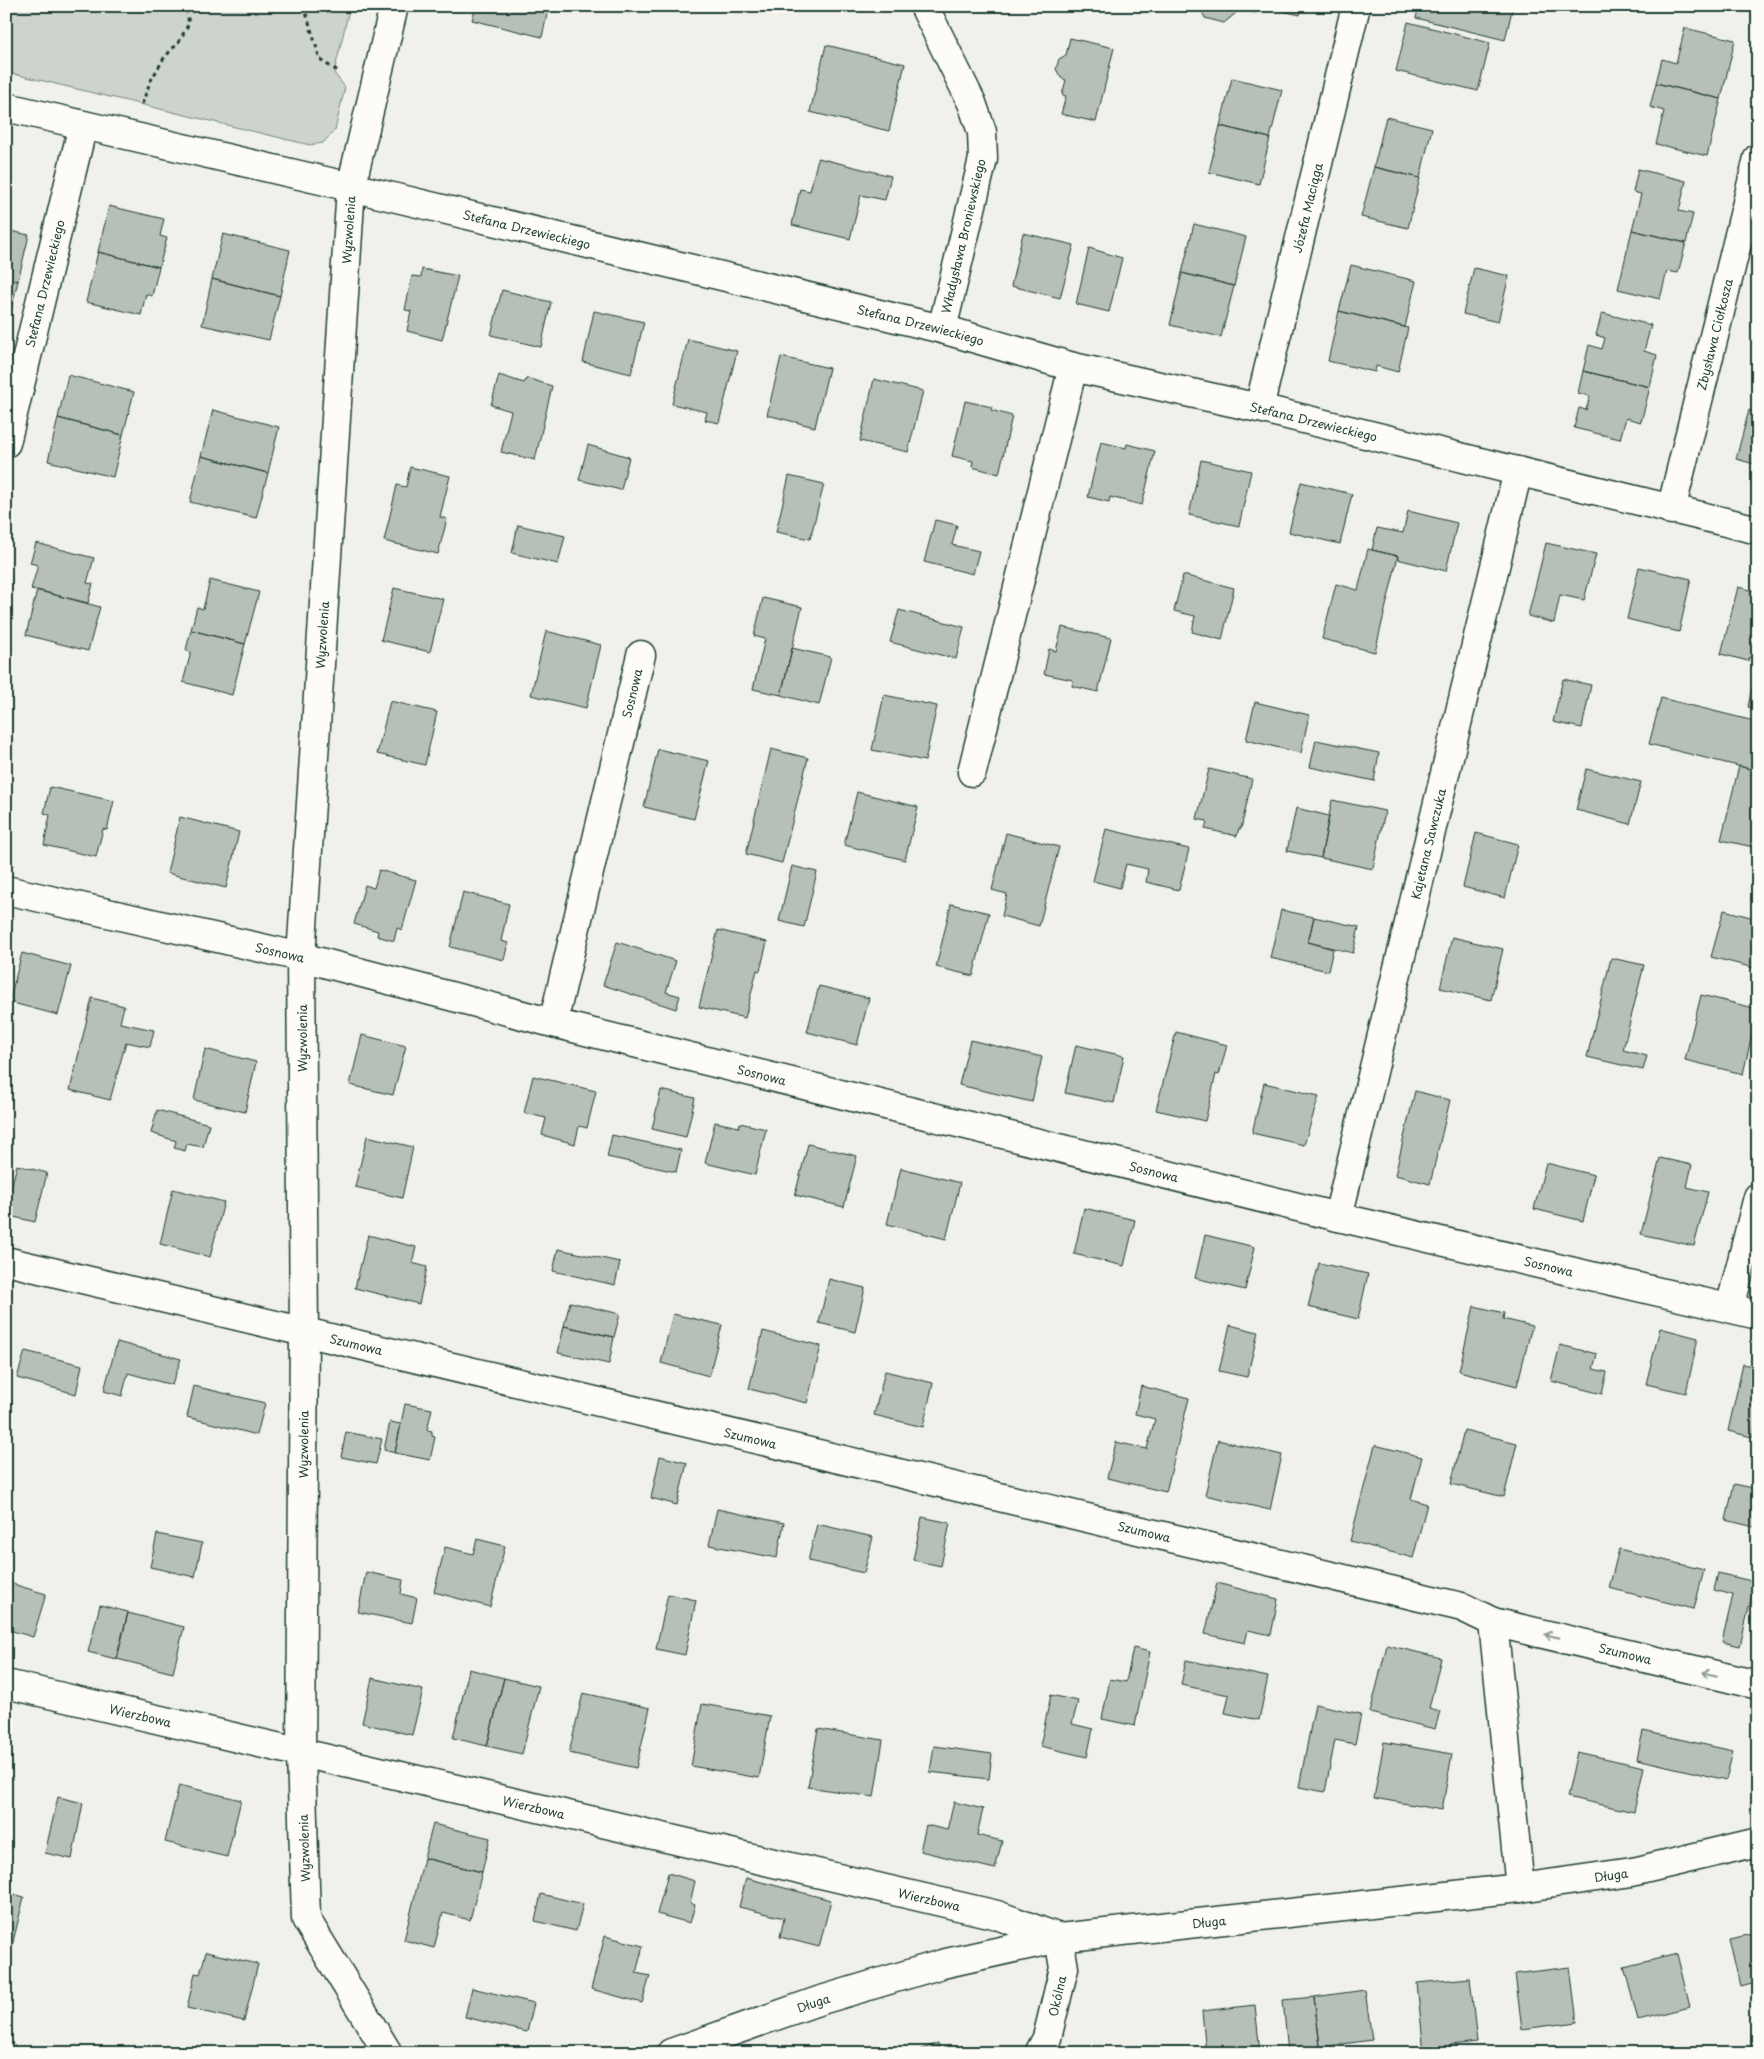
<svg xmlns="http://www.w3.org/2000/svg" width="1764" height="2059" font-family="'Playpen Sans',sans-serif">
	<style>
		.green { fill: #cdd3cd; stroke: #768880 }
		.building { fill: #b6bfb8; stroke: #1f3d34 }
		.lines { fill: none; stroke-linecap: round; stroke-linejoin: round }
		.minor-casing { stroke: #1f3d34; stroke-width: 31 }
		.tertiary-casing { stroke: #1f3d34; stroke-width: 31 }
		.path { stroke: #1f3d34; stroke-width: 3; stroke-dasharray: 4 4; stroke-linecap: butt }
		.minor { stroke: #fdfcf7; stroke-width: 28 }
		.tertiary { stroke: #fdfcf7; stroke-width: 28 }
		.oneway { stroke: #8e9c96 }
		.labels { text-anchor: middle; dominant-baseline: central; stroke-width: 4; stroke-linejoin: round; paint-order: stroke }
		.street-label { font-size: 12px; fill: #1f3d34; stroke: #fdfcf7 }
	</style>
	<rect width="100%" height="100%" fill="#f0f1eb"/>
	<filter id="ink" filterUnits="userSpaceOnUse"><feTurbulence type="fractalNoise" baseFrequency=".02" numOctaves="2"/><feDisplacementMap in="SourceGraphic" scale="10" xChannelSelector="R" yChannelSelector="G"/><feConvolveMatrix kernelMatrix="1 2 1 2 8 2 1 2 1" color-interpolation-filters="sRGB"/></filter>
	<g filter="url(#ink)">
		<!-- green -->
		<path class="green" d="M6,6H350L334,73L345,87L335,130L323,143L310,145L6,72Z"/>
		<!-- building -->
		<path class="building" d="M476,6H549L542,37L472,20Z
			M1199,6H1302L1300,15L1266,7L1255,13L1237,8L1236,13L1224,23L1205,18Z
			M1419,6H1513L1505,40L1416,18Z
			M1408,22L1490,43L1478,91L1396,71Z
			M1685,28L1735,40L1721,99L1656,83L1662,59L1676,63Z
			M1070,38L1114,48L1096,122L1061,114L1066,96L1062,95L1066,80L1061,78L1056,69L1059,59L1066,55Z
			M826,45L905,64L889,131L810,112Z
			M1232,78L1282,90L1270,138L1220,126Z
			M1656,83L1721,99L1707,156L1656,144L1664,111L1650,107Z
			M1386,117L1432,128L1420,178L1374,167Z
			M1220,126L1270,138L1259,184L1209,172Z
			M818,158L891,176L885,200L861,195L850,239L792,225L800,189L810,191Z
			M1374,167L1420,178L1408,228L1361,217Z
			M1638,169L1686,181L1679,211L1693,214L1686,243L1632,230L1641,194L1633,192Z
			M109,206L164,219L160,236L167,238L159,267L98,252Z
			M1194,224L1246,237L1234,286L1182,273Z
			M6,230L29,235L18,281L6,278Z
			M1632,230L1686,243L1678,273L1667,271L1660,299L1618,289Z
			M1023,233L1074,245L1060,298L1011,286Z
			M223,234L290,250L280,296L212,279Z
			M1089,248L1122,258L1109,312L1076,304Z
			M98,252L159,267L152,296L146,294L141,315L86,302Z
			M1351,265L1416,281L1405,327L1339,311Z
			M1474,268L1509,276L1498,322L1463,314Z
			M422,269L458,276L442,340L407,331L411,311L405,310L412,276L421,277Z
			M1182,273L1234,286L1221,337L1170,325Z
			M6,278L18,281L9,318H6Z
			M212,279L280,296L269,340L202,325Z
			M502,290L551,302L541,347L491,335Z
			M594,311L644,322L631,374L583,362Z
			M1339,311L1408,328L1398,372L1376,366L1375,372L1328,361Z
			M1602,313L1651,325L1644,351L1657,355L1650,387L1583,371L1589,345L1602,349L1605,338L1596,335Z
			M688,339L737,351L719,423L705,420L707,412L672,404Z
			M781,357L829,368L815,427L767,415Z
			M1583,371L1650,387L1641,422L1626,418L1620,439L1574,428L1579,408L1586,410L1590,396L1578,393Z
			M68,375L134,392L123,435L58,418Z
			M499,375L524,383L527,378L552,386L535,460L501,452L511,411L491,405Z
			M874,379L923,391L908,452L860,441Z
			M965,401L992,407L991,410L1012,416L999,474L972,467L973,461L952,456Z
			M213,410L279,427L268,473L201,456Z
			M1749,410L1758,413V465L1736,459Z
			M58,418L123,435L113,477L48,461Z
			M1101,442L1126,448L1127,444L1155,451L1142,505L1110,497L1109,502L1088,497Z
			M588,445L629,457L621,490L579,480Z
			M201,456L268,473L256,518L190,502Z
			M1201,460L1251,471L1239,526L1189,515Z
			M410,467L450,476L440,517L447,519L438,554L384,541L397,485L406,487Z
			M789,476L824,484L810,539L776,532Z
			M1301,482L1352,494L1340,544L1289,532Z
			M1408,511L1457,523L1446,571L1397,559L1398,556L1372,550L1377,528L1403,533Z
			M935,520L957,525L952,545L979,551L973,574L924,562Z
			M518,525L565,536L558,564L512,553Z
			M36,543L94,558L87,583L93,584L88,603L31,589L38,565L30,563Z
			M1546,543L1596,554L1584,600L1560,595L1554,623L1528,616Z
			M1368,549L1398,556L1375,652L1322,639L1336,584L1358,590Z
			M1639,567L1691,579L1679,632L1627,619Z
			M1183,575L1234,588L1222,640L1192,632L1195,616L1174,611Z
			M210,580L259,592L245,644L191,630L197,607L203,609Z
			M1738,587L1758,592V659L1749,657L1748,661L1721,654Z
			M394,588L443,599L430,652L381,640Z
			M37,590L100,607L88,651L26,635Z
			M763,598L802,607L781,695L753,689L765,639L754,636Z
			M899,610L964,627L956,659L890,642Z
			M1062,627L1111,638L1098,692L1072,686L1073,680L1044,674L1049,649L1056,651Z
			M191,630L245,644L232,695L183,682L191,652L186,650Z
			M546,631L601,645L586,708L531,695Z
			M792,648L831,657L819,705L781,695Z
			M1563,679L1591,685L1582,728L1553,722Z
			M1752,687L1758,689V709L1748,707Z
			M884,695L937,706L925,761L872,750Z
			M1661,698L1758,722V771L1649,744Z
			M390,701L437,712L425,765L377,754Z
			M1255,702L1309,715L1301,753L1246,740Z
			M1316,740L1379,753L1374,781L1310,767Z
			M658,749L709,761L694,819L644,807Z
			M771,749L808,758L782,863L746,854Z
			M1739,766L1758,771V848L1721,840Z
			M1209,769L1252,779L1241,829L1239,828L1237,836L1205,829L1207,821L1197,819Z
			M1586,769L1641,782L1630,824L1576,810Z
			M50,787L114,801L107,830L103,829L96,857L44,845L50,815L44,813Z
			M857,792L918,807L905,860L844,845Z
			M1332,800L1385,811L1373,869L1321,858Z
			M1296,808L1329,816L1321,858L1287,851Z
			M180,817L239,832L226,888L167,873Z
			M1106,829L1189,849L1179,890L1146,882L1148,869L1126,864L1120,888L1093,881Z
			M1006,833L1059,847L1039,926L1002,916L1007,894L992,890Z
			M1476,833L1518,844L1505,898L1463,887Z
			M792,866L817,872L804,927L779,921Z
			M379,870L416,880L402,930L397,928L394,941L377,936L378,931L354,924L365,885L374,888Z
			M463,892L509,904L501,941L508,943L504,960L450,947Z
			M951,904L989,913L973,976L936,967Z
			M1281,910L1314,917L1308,942L1333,949L1328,971L1270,958Z
			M1724,910L1758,919V969L1711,957Z
			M1314,917L1359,927L1353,953L1308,942Z
			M718,930L767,942L760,971L757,970L745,1018L699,1007Z
			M1452,937L1503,949L1491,1000L1440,988Z
			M617,942L676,961L666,992L680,996L676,1009L603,985Z
			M22,953L71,966L58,1015L9,1002Z
			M1611,958L1644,965L1623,1050L1647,1056L1643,1070L1587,1057Z
			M819,986L869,998L857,1045L807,1032Z
			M1701,995L1758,1009L1743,1074L1685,1060Z
			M92,998L124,1006L120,1023L154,1030L150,1047L126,1042L110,1100L70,1090Z
			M1176,1032L1227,1045L1219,1075L1216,1074L1205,1121L1156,1110Z
			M362,1035L406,1046L393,1095L350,1085Z
			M970,1040L1042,1057L1032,1102L959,1085Z
			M1076,1045L1124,1056L1114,1103L1065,1093Z
			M205,1049L256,1062L245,1112L194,1100Z
			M533,1076L596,1091L587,1128L579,1126L575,1144L542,1135L546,1118L524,1113Z
			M1264,1083L1319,1096L1304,1145L1252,1133Z
			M661,1090L695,1098L686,1137L652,1129Z
			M1415,1091L1450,1100L1430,1184L1395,1175Z
			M157,1110L209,1124L203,1147L187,1144L185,1151L174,1148L176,1141L151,1133Z
			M715,1122L739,1127L740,1123L766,1129L755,1175L705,1163Z
			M612,1135L681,1150L676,1172L607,1157Z
			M367,1136L413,1147L402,1198L355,1187Z
			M808,1144L857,1156L844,1207L795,1195Z
			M1660,1158L1692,1165L1687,1187L1708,1192L1694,1246L1641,1234Z
			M1546,1163L1594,1175L1583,1221L1534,1209Z
			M17,1165L47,1173L35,1222L6,1215V1208Z
			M901,1168L960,1183L946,1239L887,1224Z
			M173,1189L224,1202L210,1257L160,1244Z
			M1084,1208L1135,1220L1124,1266L1074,1254Z
			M368,1235L416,1247L412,1263L427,1267L419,1304L355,1288Z
			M1205,1235L1255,1247L1245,1290L1195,1278Z
			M558,1249L620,1262L615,1285L553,1271Z
			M1319,1263L1368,1274L1358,1319L1308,1307Z
			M829,1279L865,1288L855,1332L819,1323Z
			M570,1302L620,1314L614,1337L564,1326Z
			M1474,1306L1504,1313L1503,1319L1532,1326L1517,1386L1459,1371Z
			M673,1314L722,1325L709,1376L661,1363Z
			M1230,1325L1258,1332L1247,1377L1219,1371Z
			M564,1326L614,1337L609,1364L558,1353Z
			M1660,1328L1698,1338L1686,1393L1646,1384Z
			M763,1331L821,1346L807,1403L749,1389Z
			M117,1342L181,1359L172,1385L128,1373L122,1396L104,1391Z
			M1560,1345L1597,1354L1593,1369L1607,1372L1602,1394L1551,1381Z
			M25,1351L82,1365L76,1394L17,1378Z
			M1743,1364L1758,1367V1417L1752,1437L1728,1431Z
			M885,1371L933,1383L923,1427L874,1415Z
			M194,1386L265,1403L257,1435L187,1417Z
			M1141,1386L1189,1398L1166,1492L1107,1478L1116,1442L1147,1449L1155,1419L1135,1414Z
			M405,1404L432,1409L427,1430L432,1431V1436L435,1437L430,1460L395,1453Z
			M390,1422L401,1424L395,1453L384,1450Z
			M1464,1430L1517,1443L1504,1497L1451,1484Z
			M346,1432L382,1439L376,1464L341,1457Z
			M1218,1440L1282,1455L1270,1510L1205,1495Z
			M1375,1445L1422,1457L1411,1499L1427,1504L1413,1558L1350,1541Z
			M660,1456L687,1463L677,1505L651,1498Z
			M1734,1484L1758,1489V1528L1726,1520Z
			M717,1509L784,1523L777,1558L709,1545Z
			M922,1517L950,1523L941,1566L913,1560Z
			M817,1524L873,1537L864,1573L808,1561Z
			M157,1534L202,1543L195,1577L150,1567Z
			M477,1539L505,1546L490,1607L434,1592L445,1547L473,1554Z
			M1619,1549L1704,1570L1694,1609L1609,1588Z
			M366,1572L403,1580L401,1594L417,1598L412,1623L358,1612Z
			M1718,1573L1755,1582L1740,1646L1722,1642L1733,1595L1714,1590Z
			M6,1582L46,1594L33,1637L6,1629Z
			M1217,1583L1278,1599L1271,1635L1248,1630L1245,1643L1205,1634Z
			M668,1594L696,1600L685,1655L656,1649Z
			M100,1605L128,1612L116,1659L88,1652Z
			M128,1613L184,1627L173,1673L117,1659Z
			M1387,1645L1441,1658L1429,1708L1440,1711L1435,1729L1370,1713Z
			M1133,1648L1150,1652L1135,1726L1102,1719L1110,1679L1126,1682Z
			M1186,1660L1268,1677L1259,1720L1225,1713L1229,1695L1181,1685Z
			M469,1669L504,1678L487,1746L453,1738Z
			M372,1678L423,1690L412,1735L362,1723Z
			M504,1678L539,1686L522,1754L487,1746Z
			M583,1693L650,1708L636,1768L569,1753Z
			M1051,1695L1078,1701L1072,1724L1093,1729L1087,1757L1040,1746Z
			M702,1704L770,1716L759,1778L691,1766Z
			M1315,1704L1361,1714L1355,1744L1335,1740L1325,1792L1299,1787Z
			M818,1729L883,1740L874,1797L808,1787Z
			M1643,1731L1733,1751L1726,1780L1637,1759Z
			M1384,1742L1452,1754L1442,1810L1374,1798Z
			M934,1746L992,1754L989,1779L930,1772Z
			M1577,1752L1644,1767L1634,1812L1567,1797Z
			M179,1785L241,1800L227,1857L165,1842Z
			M58,1797L83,1803L72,1859L45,1853Z
			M954,1802L983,1809L977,1835L1002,1841L995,1869L920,1851L926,1825L947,1830Z
			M433,1824L490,1838L482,1872L424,1858Z
			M424,1858L482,1872L470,1920L443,1913L434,1948L404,1940Z
			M668,1873L695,1881L690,1903L695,1905L690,1923L657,1914Z
			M746,1878L831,1900L819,1947L780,1937L784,1918L739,1907Z
			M6,1892L24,1897L11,1950L6,1949Z
			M541,1894L583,1904L576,1931L535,1921Z
			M1758,1933V1982L1740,1987L1729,1939Z
			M605,1936L643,1946L636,1973L650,1976L642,2003L591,1989Z
			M206,1952L258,1964L244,2021L187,2008L195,1973L200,1974Z
			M1677,1954L1690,2007L1638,2020L1624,1967Z
			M1570,1967L1577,2022L1522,2029L1515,1974Z
			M1470,1978L1477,2042L1451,2045L1452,2053H1424L1417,1983Z
			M472,1988L534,2003L527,2032L465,2017Z
			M1365,1990L1372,2040L1320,2047L1314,1997Z
			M1314,1997L1321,2053H1288L1283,2000Z
			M1255,2005L1260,2053H1206L1202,2011Z
			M938,2043L941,2053H911Z"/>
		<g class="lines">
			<defs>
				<g id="minor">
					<path d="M924,6L972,103L982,132L983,159L942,329"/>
					<path id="s1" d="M6,107L351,187L942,329L1073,367L1259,408L1758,530"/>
					<path id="s2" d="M1259,408L1356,6"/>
					<path id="s3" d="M6,443L83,125"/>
					<path id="s4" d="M1671,510L1758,158"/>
					<path d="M972,772L1073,367"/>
					<path id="s5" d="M6,890L301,957L553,1023L1338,1217L1758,1315"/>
					<path id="s6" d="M553,1023L641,655"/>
					<path id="s7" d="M1338,1217L1518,471"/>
					<path id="s8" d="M6,1261L1462,1607L1493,1622L1520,1888"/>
					<path d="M1730,1308L1758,1197"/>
					<path id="s9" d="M1493,1622L1758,1685"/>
					<path id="s10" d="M6,1684L997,1915L1059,1938L1064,1968L1047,2038L1039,2053"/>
					<path id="s11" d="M388,2053L306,1919L301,1753L304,1332L301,957L351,187L394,6"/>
				</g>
				<g id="tertiary">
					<path id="s12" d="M671,2053L818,2001L942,1964L1059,1938L1520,1888L1632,1872L1758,1842"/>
				</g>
			</defs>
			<!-- minor casing -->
			<use href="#minor" class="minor-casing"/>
			<!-- tertiary casing -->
			<use href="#tertiary" class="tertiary-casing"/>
			<!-- path -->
			<path class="path" d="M304,6L320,59L326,64L340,72
				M142,104L150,82L164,58L180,40L189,23L185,6"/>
			<!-- minor -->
			<use href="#minor" class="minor"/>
			<!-- tertiary -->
			<use href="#tertiary" class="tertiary"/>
		</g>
		<!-- one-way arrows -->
		<defs><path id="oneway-shaft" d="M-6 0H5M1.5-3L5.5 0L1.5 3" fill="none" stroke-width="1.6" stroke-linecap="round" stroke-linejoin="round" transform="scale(1.25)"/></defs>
		<g class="oneway">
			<use href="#oneway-shaft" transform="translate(1552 1636) rotate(-167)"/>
			<use href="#oneway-shaft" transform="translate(1710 1674) rotate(-167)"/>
		</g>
	</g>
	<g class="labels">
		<!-- street labels -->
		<g class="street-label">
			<text stroke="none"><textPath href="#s2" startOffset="206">Józefa Maciąga</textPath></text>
			<text stroke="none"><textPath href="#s11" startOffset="1848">Wyzwolenia</textPath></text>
			<text stroke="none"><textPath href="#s1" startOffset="535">Stefana Drzewieckiego</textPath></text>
			<text transform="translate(963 236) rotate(-77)">Władysława Broniewskiego</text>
			<text stroke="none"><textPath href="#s3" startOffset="164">Stefana Drzewieckiego</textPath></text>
			<text stroke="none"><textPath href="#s1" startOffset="940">Stefana Drzewieckiego</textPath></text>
			<text stroke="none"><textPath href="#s4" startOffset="181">Zbysława Ciołkosza</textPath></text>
			<text stroke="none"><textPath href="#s1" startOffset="1345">Stefana Drzewieckiego</textPath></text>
			<text stroke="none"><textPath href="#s11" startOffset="1442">Wyzwolenia</textPath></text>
			<text stroke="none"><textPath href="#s6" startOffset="339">Sosnowa</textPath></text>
			<text stroke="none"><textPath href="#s7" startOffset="384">Kajetana Sawczuka</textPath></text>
			<text stroke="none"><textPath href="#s5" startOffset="281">Sosnowa</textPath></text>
			<text transform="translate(302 1038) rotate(-90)">Wyzwolenia</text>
			<text stroke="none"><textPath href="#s5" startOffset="778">Sosnowa</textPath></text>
			<text stroke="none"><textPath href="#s5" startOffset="1182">Sosnowa</textPath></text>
			<text stroke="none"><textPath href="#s5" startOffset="1588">Sosnowa</textPath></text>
			<text stroke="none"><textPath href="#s8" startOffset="360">Szumowa</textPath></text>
			<text stroke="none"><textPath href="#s8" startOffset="765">Szumowa</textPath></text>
			<text stroke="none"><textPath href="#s11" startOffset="632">Wyzwolenia</textPath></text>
			<text stroke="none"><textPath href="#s8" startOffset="1170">Szumowa</textPath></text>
			<text stroke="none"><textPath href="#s9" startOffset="136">Szumowa</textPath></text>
			<text stroke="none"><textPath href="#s10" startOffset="138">Wierzbowa</textPath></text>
			<text stroke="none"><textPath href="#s10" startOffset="542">Wierzbowa</textPath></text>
			<text transform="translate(304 1848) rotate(-92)">Wyzwolenia</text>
			<text stroke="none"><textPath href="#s12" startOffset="961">Długa</textPath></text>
			<text stroke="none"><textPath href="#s10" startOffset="948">Wierzbowa</textPath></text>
			<text stroke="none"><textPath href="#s12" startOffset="556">Długa</textPath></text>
			<text transform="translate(1057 1996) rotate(-77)">Okólna</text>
			<text stroke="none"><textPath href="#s12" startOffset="151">Długa</textPath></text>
		</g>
	</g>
	<!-- margin -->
	<rect width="1764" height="2059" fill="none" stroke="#fdfcf7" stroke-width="25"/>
	<rect x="12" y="12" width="1739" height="2034" fill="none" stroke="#1f3d34" stroke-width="2" filter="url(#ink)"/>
</svg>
